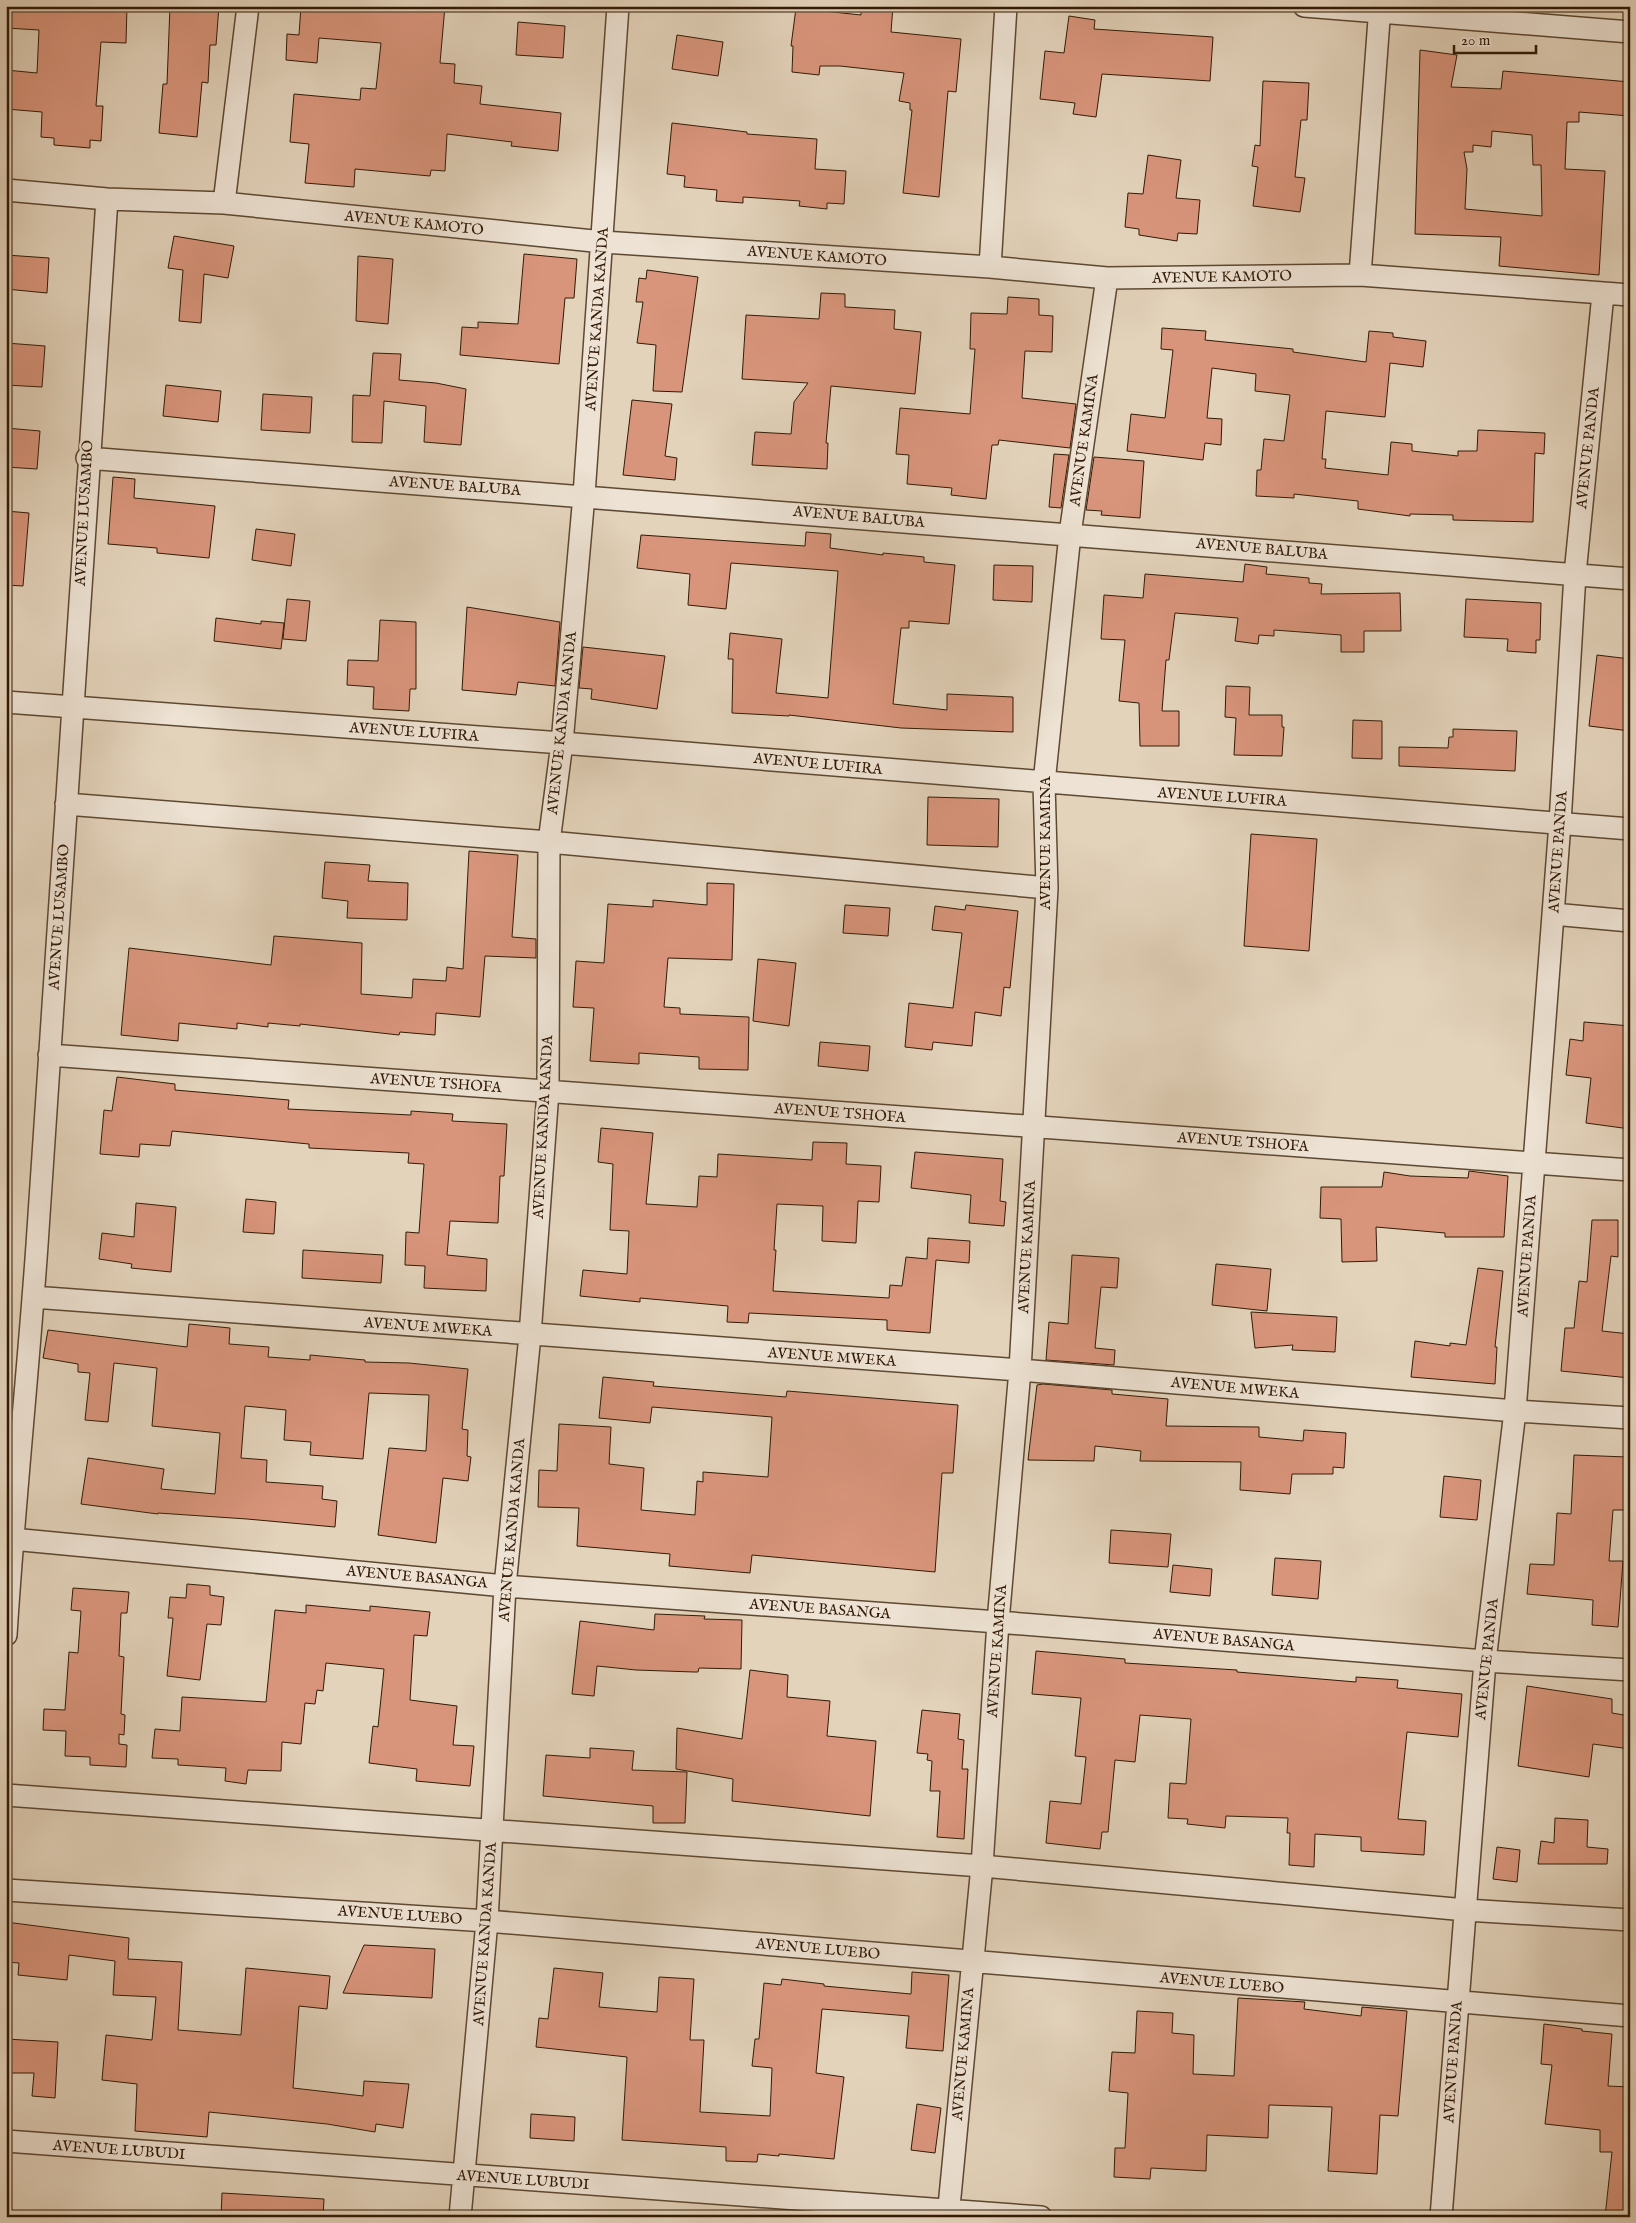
<svg xmlns="http://www.w3.org/2000/svg" width="1636" height="2223" font-family="'IM FELL English',serif">
	<style>
		.building { fill: #d9957c; stroke: #321a05; fill-rule: evenodd }
		.lines { fill: none; stroke-linecap: round; stroke-linejoin: round }
		.street-casing { stroke: #5e4832; stroke-width: 24 }
		.street { stroke: #ede2d3; stroke-width: 21 }
		.labels { text-anchor: middle; dominant-baseline: central; stroke-width: 4.5; stroke-linejoin: round; paint-order: stroke }
		.street-label { font-size: 15px; fill: #321a05; stroke: #ede2d3 }
	</style>
	<rect width="100%" height="100%" fill="#e3d3bb"/>
	<filter id="stains"><feTurbulence type="fractalNoise" baseFrequency=".004" numOctaves="4"/><feColorMatrix values="0 0 0 0 .2 0 0 0 0 .09 0 0 0 0 .02 0 0 0 .5 -.17"/></filter>
	<radialGradient id="worn" r=".72"><stop offset=".6" stop-color="#630" stop-opacity="0"/><stop offset="1" stop-color="#630" stop-opacity=".3"/></radialGradient>
	<!-- building -->
	<path class="building" d="M6,6H127L126,43L101,42L96,106H103L101,141L90,140V148L54,145V138L41,137L42,112L6,109V70L37,73L39,30L6,28Z
		M170,6H219L216,45H210L208,83L202,82L197,137L159,133L163,84H167Z
		M301,6H445L440,63L455,64L454,83L482,86L480,104L561,113L558,151L511,146L512,142L447,134L445,171L431,170L430,176L355,169L354,187L305,183L309,144L290,142L294,94L360,100L361,88L376,89L381,43L319,38L317,63L286,60L287,34L299,35Z
		M861,6H893L891,32L961,39L956,92L948,91L939,197L903,193L912,110H910V103L899,101L904,73L840,66H820L819,75L792,72L793,46H791L796,8L861,15Z
		M1069,16L1095,20L1094,29L1213,37L1210,81L1102,74L1096,117L1073,114L1075,103L1040,99L1045,51L1064,53Z
		M518,22L565,26L563,58L516,55Z
		M677,35L723,42L718,76L672,69Z
		M1420,50L1457,55L1451,87L1501,89L1503,71L1630,82V116L1579,112V122H1567L1565,169L1605,171L1599,275L1499,266L1501,237L1415,234ZM1492,131L1532,135L1533,165H1541L1542,216L1465,209L1467,169L1464,152H1473V145L1491,147Z
		M1263,81L1309,83L1307,120H1301L1295,177L1305,178L1300,212L1253,206L1258,167L1252,166L1255,145L1260,146Z
		M672,123L747,132V134L817,139L815,169L846,171L844,204L827,203V209L799,206L800,201L743,197V203L716,201L717,190L684,187L685,176L667,174Z
		M1148,155L1181,160L1176,198L1200,200L1197,234L1178,233L1177,241L1139,235V229L1125,227L1128,193L1143,194Z
		M174,236L234,246L228,278L204,274L201,323L179,321L183,270L168,268Z
		M524,254L577,259L574,298H565L559,364L460,355L462,327L478,328V322L518,324Z
		M6,255L49,258L47,293L6,289Z
		M358,256L393,259L388,324L356,321Z
		M647,270L698,277L682,392L653,391L656,345L637,343L643,302H636L639,278L646,279Z
		M821,293L845,294V307L895,310L894,329L921,332L915,394L831,386L826,443H828L827,469L752,465L755,432L791,434L794,402L808,383L742,379L746,315L819,319Z
		M1008,297L1039,299V315L1053,316L1052,352L1025,351L1022,398L1076,404L1070,448L999,440L998,445H992L986,499L951,495L952,488L907,484L909,455L896,454L900,408L970,414L975,349H970L971,313L1007,314Z
		M1162,328L1206,331L1205,340L1293,349V352L1366,362L1369,331L1393,333V337L1426,341L1423,367L1390,363L1385,417L1326,411L1322,459H1326L1325,468L1388,475L1391,442L1412,444V451L1458,456V451H1477L1478,430L1545,433L1544,454L1535,453L1533,522L1453,520V515L1410,514V516L1358,509V501L1294,494V498L1256,496L1257,470H1261L1264,439L1284,441L1290,395L1255,391L1256,374L1212,368L1207,418L1222,419L1221,445L1205,443L1203,460L1127,451L1131,414L1165,418L1173,350L1161,349Z
		M6,343L45,346L42,387L6,385Z
		M373,353L401,354L399,380L436,383L466,389L461,445L424,442L426,406L384,401L382,443L352,442L353,395L370,396Z
		M166,385L221,391L218,422L163,416Z
		M263,394L312,397L310,433L261,430Z
		M632,400L672,404L665,456L677,458L675,480L623,475Z
		M6,428L40,431L37,469L6,467Z
		M1054,454L1069,455L1061,508L1049,507Z
		M1094,457L1144,461L1140,518L1101,515L1102,511L1086,510Z
		M113,477L135,479L134,498L215,506L209,558L157,553V548L108,544Z
		M6,511L29,513L23,586L6,585Z
		M256,529L295,534L291,566L252,560Z
		M806,532L831,534L830,548L883,555V553L915,556L924,557V562L955,565L949,624L909,621V628H901L893,704L947,710V694L1013,697V732L901,728L789,715V716L732,713L733,659H728L730,633L782,639L776,693L828,698L838,571L731,563L726,609L688,605L690,574L637,568L641,535L805,546Z
		M1245,564L1267,567L1266,574L1309,578V583L1322,584L1321,594L1400,593L1401,631H1364V652H1341V635L1274,630V636L1259,635L1258,644L1235,641L1238,618L1175,613L1169,660H1166L1162,711H1179V746H1140L1139,703L1119,701L1125,640L1101,639L1104,595L1143,598L1145,574L1243,582Z
		M994,565L1033,566L1032,602L993,600Z
		M287,599L310,601L306,641L283,639Z
		M1466,599L1541,603L1540,640H1536V653L1507,651L1508,639L1464,637Z
		M467,607L560,622L555,686L518,682L516,695L462,690Z
		M216,618L261,624V621L284,623L281,649L214,641Z
		M380,620L416,622V689H410L409,711L373,709L374,687L347,685L348,660L378,661Z
		M583,647L665,656L657,709L591,699L592,689L579,688Z
		M1597,655L1630,659L1626,693H1630V731L1589,726Z
		M1226,686L1250,687L1249,715H1282V727H1284L1282,756L1234,755L1236,718L1225,717Z
		M1353,720L1382,721V759L1352,758Z
		M1453,729L1517,731L1515,771L1399,766V747L1448,748L1449,737H1453Z
		M928,797L999,799L998,847L927,845Z
		M1251,834L1317,839L1309,951L1244,946Z
		M469,851L518,855L512,937L536,939V958L485,956L480,1017L436,1013L435,1035L400,1032L399,1035L300,1024V1026L268,1023V1027L237,1023V1029L179,1023L178,1041L121,1035L129,948L271,965L274,936L362,943L361,994L412,998L413,979L446,981L447,967L463,969Z
		M325,862L370,865L368,881L408,883L407,920L347,918L348,901L322,898Z
		M707,883L734,884L732,960L668,958L664,1007L680,1008V1014L749,1017L748,1070L699,1069V1057L639,1053V1064L590,1061L594,1008L573,1007L576,961L604,963L608,904L653,907V900L707,905Z
		M845,905L890,908L888,936L843,933Z
		M966,905L1018,911L1010,988L1004,987L1001,1016L975,1012L972,1046L933,1042L932,1050L905,1047L909,1003L953,1008L962,933L932,930L935,906L965,910Z
		M758,959L796,963L789,1026L753,1021Z
		M1584,1022L1630,1026V1129L1586,1123L1591,1078L1566,1075L1570,1039L1583,1041Z
		M820,1042L870,1046L868,1071L818,1066Z
		M117,1077L175,1084V1090L289,1100L288,1109L411,1115V1111L453,1114L452,1121L507,1124L504,1176H500L498,1223L450,1221L447,1255L487,1259L486,1291L424,1288L425,1266L405,1265L406,1232L419,1233L424,1164L408,1163L409,1153L309,1148V1144L172,1131L170,1146L140,1144L139,1157L100,1154L104,1110L112,1111Z
		M601,1128L653,1133L646,1204L697,1207L699,1176L717,1177L718,1154L812,1160L813,1142L847,1143L846,1164L881,1166L879,1202L858,1201L856,1243L822,1241L823,1206L777,1204L774,1250H776L773,1291L889,1298L890,1285L902,1286L906,1257L927,1259L928,1238L970,1241L969,1263L936,1260L930,1333L887,1330V1320L749,1313L748,1323L727,1322L728,1306L640,1298V1302L580,1296L583,1270L627,1274L629,1231L610,1230L613,1164L598,1162Z
		M915,1152L1003,1159L1000,1201L1006,1202L1004,1226L969,1223L971,1195L911,1188Z
		M1469,1171L1508,1176L1504,1237H1445V1233L1376,1227L1377,1261L1342,1262L1341,1219L1320,1218L1321,1187H1382L1384,1172L1410,1176L1468,1178Z
		M246,1199L276,1202L274,1234L243,1232Z
		M136,1203L176,1207L171,1272L131,1268L132,1264L99,1259L102,1233L134,1237Z
		M1592,1220H1618V1257L1611,1256L1602,1331L1630,1334V1378L1561,1371L1565,1328H1574L1579,1281L1587,1282Z
		M303,1250L383,1255L381,1283L302,1278Z
		M1072,1255L1119,1258L1117,1288L1101,1287L1095,1348L1115,1350L1114,1365L1046,1360L1049,1322L1068,1324Z
		M1216,1264L1271,1269L1267,1311L1212,1305Z
		M1478,1268L1503,1271L1495,1347H1497L1495,1384L1411,1377L1415,1341L1450,1346V1343L1466,1345Z
		M1251,1312L1337,1317L1335,1352L1292,1350L1293,1345L1255,1348Z
		M189,1324L230,1328L229,1344L269,1347L268,1357L310,1360V1355L365,1360V1362L409,1363L468,1369L462,1429L468,1430L467,1456L471,1457L468,1481L443,1478L436,1543L378,1535L389,1448L426,1451L429,1395L369,1393L363,1459L310,1455L311,1442L284,1440L286,1410L245,1406L241,1458L267,1460L266,1482L323,1486L322,1499L337,1501L335,1527L247,1519L158,1513V1514L81,1504L88,1458L164,1469L161,1489L215,1494L220,1433L152,1426L157,1368L114,1363L108,1422L85,1420L90,1373L78,1372V1364L43,1358L48,1330L187,1347Z
		M603,1377L654,1382L653,1386L786,1397L787,1391L958,1405L953,1473H942L935,1572L752,1555L750,1573L669,1566L670,1554L577,1546L579,1508L538,1507L539,1470L557,1471L559,1424L611,1427L609,1464L644,1468L641,1510L695,1515L697,1481L703,1482V1472L768,1477L772,1417L652,1407L650,1423L599,1418Z
		M1043,1384L1112,1390V1394L1168,1399L1166,1426L1259,1427V1437L1303,1441L1304,1430L1346,1433L1344,1468L1333,1467V1474H1292L1290,1494L1240,1490L1241,1462L1140,1461L1141,1451L1095,1446L1094,1461L1028,1460L1037,1385Z
		M1574,1455L1627,1457L1626,1510H1613L1609,1561H1623L1618,1627L1592,1625L1593,1600L1527,1594L1530,1564L1554,1565L1557,1513L1571,1514Z
		M1444,1476L1481,1480L1477,1520L1440,1517Z
		M1111,1530L1171,1534L1168,1567L1109,1563Z
		M1275,1558L1321,1561L1318,1599L1272,1595Z
		M1173,1565L1212,1569L1210,1596L1170,1592Z
		M187,1584L210,1586V1595L224,1597L221,1625L207,1624L200,1680L167,1676L173,1618H168L170,1597L186,1598Z
		M73,1588L129,1592L127,1613H121L119,1656L124,1657L121,1714L125,1715L124,1735L119,1734V1744L127,1745L126,1767L90,1765V1757L65,1756L66,1731L43,1730L44,1709L65,1710L69,1652L78,1653L81,1611L71,1610Z
		M306,1605L370,1611V1606L430,1612L427,1636L414,1635L410,1700L457,1706L453,1745L474,1746L470,1786L416,1781L417,1769L369,1763L373,1726L378,1727L384,1669L326,1663L323,1691L317,1690L315,1704L305,1703L301,1744L282,1742L281,1771L248,1770L246,1784L225,1781L226,1768L178,1765V1759L152,1758L155,1729L180,1731L182,1697L266,1702L275,1610L306,1613Z
		M655,1614L705,1616L704,1619L742,1620L741,1669L699,1668L698,1672H694L636,1670L597,1666L594,1696L572,1694L580,1621L654,1630Z
		M1036,1651L1125,1659V1663L1237,1670V1672L1356,1682V1677L1398,1680L1397,1688L1462,1694L1458,1737L1407,1732L1398,1819L1426,1821L1424,1855L1361,1851V1837L1315,1834L1314,1867L1289,1865L1290,1833H1287L1288,1818L1226,1816L1225,1828L1187,1824L1188,1819L1168,1818L1170,1783L1186,1784L1191,1719L1140,1715L1135,1762L1115,1760L1108,1832H1102L1100,1849L1046,1843L1050,1801L1081,1804L1086,1757L1075,1756L1081,1698L1032,1694Z
		M750,1670L788,1675L787,1697L830,1701L827,1736L876,1741L870,1816L732,1801L733,1779L676,1769L677,1728L742,1739Z
		M1527,1686L1612,1699V1713L1630,1716V1749L1593,1744L1589,1777L1518,1766Z
		M922,1710L960,1714L958,1739L964,1740L962,1769H968L964,1839L937,1837L940,1791H930L932,1761L927,1760L928,1754L917,1753Z
		M590,1748L634,1751L632,1770L687,1772L685,1823H653V1806L543,1796L546,1755L590,1758Z
		M1555,1818L1588,1820L1587,1847L1608,1849L1607,1864H1538L1541,1841L1554,1843Z
		M1497,1847L1520,1850L1517,1882L1493,1879Z
		M6,1922L129,1938L128,1959L182,1962L178,2030L241,2035L246,1968L330,1976L327,2009L299,2006L293,2088L363,2096L364,2081L409,2084L403,2128L376,2124L375,2132L327,2124L209,2112L207,2137L135,2131L137,2084L102,2080L106,2035L152,2040L156,1997L113,1995L115,1961L69,1955L67,1980L18,1975L19,1963L6,1962Z
		M364,1945L435,1949L432,1998L343,1993Z
		M554,1968L603,1973L599,2007L657,2012L659,1977L694,1979L690,2040H704L700,2112L770,2116L772,2068L752,2066L755,2039H759L764,1983L781,1985L782,1979L824,1984V1986L911,1994L912,1972L949,1975L943,2051L906,2048L909,2016L822,2009L816,2073L844,2077L834,2159L779,2154V2156L758,2154L757,2162L726,2161V2147L622,2140L627,2057L536,2047L539,2018L548,2019Z
		M1238,1998L1305,2002L1304,2009L1361,2016L1362,2007L1407,2011L1398,2116L1380,2115L1377,2174L1328,2171L1332,2107L1269,2105L1268,2138L1207,2135L1206,2171L1151,2168L1150,2179L1114,2177L1115,2148H1125L1128,2093L1109,2091L1112,2052L1135,2053L1137,2011L1173,2013L1172,2033L1194,2035L1193,2074L1234,2076Z
		M1544,2024L1582,2029V2031L1612,2034L1608,2086L1630,2087V2217H1605L1612,2152H1600V2130L1545,2124L1552,2065L1541,2064Z
		M6,2039L58,2042L55,2098L32,2096L34,2073H6Z
		M917,2104L941,2108L935,2153L911,2150Z
		M531,2114L575,2117L574,2141L530,2138Z
		M222,2193L324,2199L323,2217H221Z"/>
	<g class="lines">
		<defs>
			<path id="street" d="M1304,6L1630,32
				M6,190L107,199L224,203L603,242L990,267L1107,278L1360,275L1630,295
				M224,203L248,6
				M990,267L1006,6
				M1360,275L1380,6
				M87,458L1630,579
				M6,702L562,743L1630,829
				M66,804L549,842L1047,888
				M1553,914L1630,921
				M49,1055L1630,1170
				M33,1297L1020,1370L1515,1411L1630,1418
				M12,1539L505,1586L998,1622L1485,1661L1630,1670
				M6,1635C14,1505 28,1375 37,1245C60,896 81,547 107,199
				M6,1795L982,1866L1466,1910L1630,1920
				M6,1890L487,1921L1630,2016
				M6,2141L1041,2217
				M460,2217L487,1921L505,1586L530,1335L548,1091L549,842L562,743L584,495L618,6
				M948,2217L982,1866L998,1622L1020,1370L1047,888L1044,783L1070,534L1107,278
				M1441,2217L1485,1661L1515,1411L1560,823L1575,574L1603,294"/>
		</defs>
		<!-- street casing -->
		<use href="#street" class="street-casing"/>
		<!-- street -->
		<use href="#street" class="street"/>
	</g>
	<g class="labels">
		<!-- street labels -->
		<g class="street-label">
			<text transform="translate(414 223) rotate(6)">AVENUE KAMOTO</text>
			<text transform="translate(817 256) rotate(4)">AVENUE KAMOTO</text>
			<text transform="translate(1222 277) rotate(-1)">AVENUE KAMOTO</text>
			<text transform="translate(597 319) rotate(-86)">AVENUE KANDA KANDA</text>
			<text transform="translate(1084 440) rotate(-82)">AVENUE KAMINA</text>
			<text transform="translate(1588 448) rotate(-84)">AVENUE PANDA</text>
			<text transform="translate(455 486) rotate(4)">AVENUE BALUBA</text>
			<text transform="translate(84 513) rotate(-87)">AVENUE LUSAMBO</text>
			<text transform="translate(859 517) rotate(5)">AVENUE BALUBA</text>
			<text transform="translate(1262 549) rotate(5)">AVENUE BALUBA</text>
			<text transform="translate(562 723) rotate(-84)">AVENUE KANDA KANDA</text>
			<text transform="translate(414 732) rotate(4)">AVENUE LUFIRA</text>
			<text transform="translate(818 764) rotate(5)">AVENUE LUFIRA</text>
			<text transform="translate(1222 797) rotate(4)">AVENUE LUFIRA</text>
			<text transform="translate(1045 843) rotate(-90)">AVENUE KAMINA</text>
			<text transform="translate(1558 852) rotate(-86)">AVENUE PANDA</text>
			<text transform="translate(59 917) rotate(-86)">AVENUE LUSAMBO</text>
			<text transform="translate(436 1083) rotate(4)">AVENUE TSHOFA</text>
			<text transform="translate(840 1113) rotate(4)">AVENUE TSHOFA</text>
			<text transform="translate(543 1127) rotate(-87)">AVENUE KANDA KANDA</text>
			<text transform="translate(1243 1142) rotate(4)">AVENUE TSHOFA</text>
			<text transform="translate(1027 1247) rotate(-87)">AVENUE KAMINA</text>
			<text transform="translate(1527 1256) rotate(-86)">AVENUE PANDA</text>
			<text transform="translate(428 1327) rotate(4)">AVENUE MWEKA</text>
			<text transform="translate(832 1357) rotate(4)">AVENUE MWEKA</text>
			<text transform="translate(1235 1388) rotate(5)">AVENUE MWEKA</text>
			<text transform="translate(512 1530) rotate(-85)">AVENUE KANDA KANDA</text>
			<text transform="translate(417 1577) rotate(5)">AVENUE BASANGA</text>
			<text transform="translate(820 1609) rotate(4)">AVENUE BASANGA</text>
			<text transform="translate(1224 1640) rotate(5)">AVENUE BASANGA</text>
			<text transform="translate(997 1651) rotate(-86)">AVENUE KAMINA</text>
			<text transform="translate(1487 1659) rotate(-84)">AVENUE PANDA</text>
			<text transform="translate(400 1915) rotate(4)">AVENUE LUEBO</text>
			<text transform="translate(485 1934) rotate(-86)">AVENUE KANDA KANDA</text>
			<text transform="translate(818 1949) rotate(5)">AVENUE LUEBO</text>
			<text transform="translate(1222 1983) rotate(5)">AVENUE LUEBO</text>
			<text transform="translate(963 2054) rotate(-85)">AVENUE KAMINA</text>
			<text transform="translate(1453 2062) rotate(-86)">AVENUE PANDA</text>
			<text transform="translate(119 2150) rotate(4)">AVENUE LUBUDI</text>
			<text transform="translate(523 2180) rotate(4)">AVENUE LUBUDI</text>
		</g>
	</g>
	<!-- margin -->
	<rect width="1636" height="2223" fill="none" stroke="#e3d3bb" stroke-width="25"/>
	<rect x="8" y="8" width="1621" height="2208" fill="none" stroke="#321a05" stroke-width="2.5"/>
	<rect x="12" y="12" width="1611" height="2198" fill="none" stroke="#321a05"/>
	<!-- scale -->
	<path d="M1454 45v8h82v-8" fill="none" stroke="#321a05" stroke-width="2.5"/>
	<text x="1461" y="45" font-size="15" fill="#321a05" stroke="#ede2d3" stroke-width="4" paint-order="stroke">20 m</text>
	<rect width="100%" height="100%" filter="url(#stains)"/>
	<rect width="100%" height="100%" fill="url(#worn)"/>
</svg>
